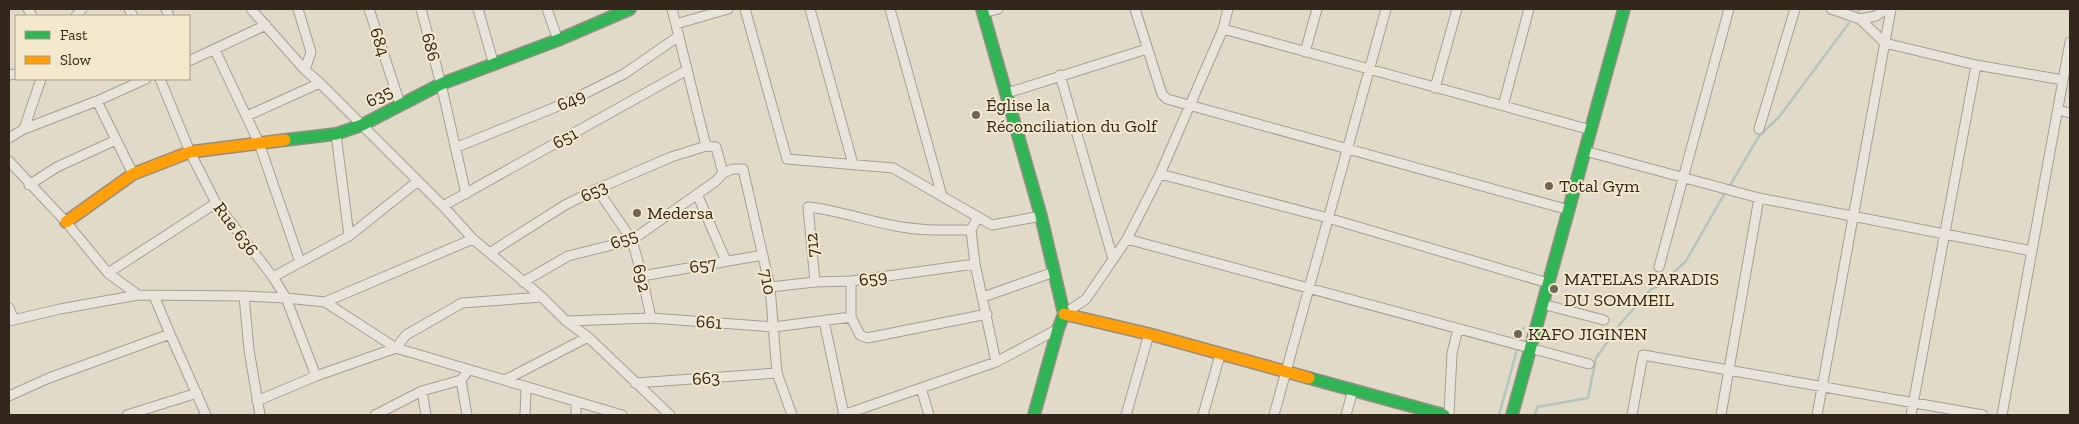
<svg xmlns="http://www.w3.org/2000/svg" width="2079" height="424" font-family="'Zilla Slab',serif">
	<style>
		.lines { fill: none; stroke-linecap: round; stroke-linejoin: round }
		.stream { stroke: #b4c6bb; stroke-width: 2.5 }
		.street-casing { stroke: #a69f92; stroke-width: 11 }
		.fast-casing { stroke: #958e82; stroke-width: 14 }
		.slow-casing { stroke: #958e82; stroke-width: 14 }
		.street { stroke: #e9e4da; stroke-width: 9 }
		.fast { stroke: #30b455; stroke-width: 11 }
		.slow { stroke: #ff9f0a; stroke-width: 11 }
		.poi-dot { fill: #706658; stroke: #f4e9cc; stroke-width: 2 }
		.labels { text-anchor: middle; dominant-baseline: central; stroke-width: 4; stroke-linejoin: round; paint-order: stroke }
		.street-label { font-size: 18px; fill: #33271b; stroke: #f4e9cc }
		.poi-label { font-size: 18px; fill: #33271b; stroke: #f4e9cc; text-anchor: start }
	</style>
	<rect width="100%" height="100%" fill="#e2dac8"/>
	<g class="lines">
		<!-- stream -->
		<path class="stream" d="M1858,11L1860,9
			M1729,187L1759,136L1779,117L1849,23
			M1499,415L1523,328
			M1535,415L1537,407L1588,398L1596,358L1621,323L1650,290L1660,285L1686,261L1726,191"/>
		<defs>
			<path id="street" d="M28,9L32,16
				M129,9L133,16
				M166,9L169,16
				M251,9L305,70L320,83L443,206L473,239L542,297L566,321L588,337L670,415
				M298,9L311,52L305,70
				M369,9L400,104
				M421,9L441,84L466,194
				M478,9L494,65
				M547,9L558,40
				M672,9L706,146
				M745,9L787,159L893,168L992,225L1041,216
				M810,9L853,164
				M890,9L942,196
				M1135,9L1162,94L1167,99L1569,210
				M1831,9L1860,19L1885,43L1976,65L2063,80
				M983,13L998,9
				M76,16L82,9
				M1860,19L1876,16L1886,9
				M676,24L728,9
				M1223,29L1591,130
				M215,50L259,143L300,262
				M1305,52L1317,9
				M189,61L266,25
				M9,75L16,74
				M1060,75L1113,259
				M160,79L190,152L216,203L273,277L286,298L316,376
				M1435,88L1457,9
				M1007,93L1147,49
				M97,101L133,174
				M1503,106L1529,9
				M2058,110L2070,113
				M247,116L320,83
				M24,129L41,79
				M1759,129L1795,9
				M336,134L349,236
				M9,138L24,129L97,101L146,79
				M455,148L568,102L624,74L679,36
				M1585,151L1759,198L2032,251
				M9,161L66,222L108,273L138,295
				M723,173L733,169H743L770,287L777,373L792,415
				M1160,174L1328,218L1548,283
				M29,185L57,167L116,140
				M597,189L632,240L642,276L651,318
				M697,194L726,261
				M443,206L687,70
				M978,217L971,230L975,264L996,362
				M1127,239L1589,364
				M491,252L565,205L597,189L671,157L706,146L716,147L723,173L716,181L632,240L568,256L523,282
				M1659,267L1729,9
				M108,273L216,203
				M642,276L763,255
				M273,277L349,236L418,181
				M851,281V317L860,335L867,338L987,314
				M815,282L808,207C838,210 867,221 896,226C921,231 946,230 971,230
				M770,287L815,282L851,281L975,264
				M154,296L170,334L206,415
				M983,297L1054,272
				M325,302L473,239
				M1542,304L1604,320
				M9,308L14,320
				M1064,314L1086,299L1127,239L1160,174L1223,29L1228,9
				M9,321L60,309L138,295L244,296
				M566,321L651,318L774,327L851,317
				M824,321L844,415
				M461,380L467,415
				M505,380L588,337
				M635,383L777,373
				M921,388L929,415
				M422,391L426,415
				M9,396L49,378L170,334
				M257,401L316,376L396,348L406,335L462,303L542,297
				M127,415L197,393
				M260,415L249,350L244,296L286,298L325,302L396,348L622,415
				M375,415L422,391L461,380L468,371
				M525,415L526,388
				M576,415V402
				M843,415L996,362L1058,329
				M1126,415L1149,334
				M1203,415L1220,355
				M1274,415L1386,9
				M1346,415L1353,390
				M1449,415L1452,353L1458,329
				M1632,415L1643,355L1983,415
				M1721,415L1759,198
				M1817,415L1891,9
				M1911,415L1976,65
				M2002,415L2070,42"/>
			<path id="fast" d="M982,9L1041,216L1064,314L1058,329L1034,415
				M285,140L336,134L362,125L441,84L558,40L630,9
				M1309,378L1444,415
				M1512,415L1624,9"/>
			<path id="slow" d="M66,222L133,174L190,152L285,140
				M1064,314L1149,334L1309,378"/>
		</defs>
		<!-- street casing -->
		<use href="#street" class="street-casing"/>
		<!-- fast casing -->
		<use href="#fast" class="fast-casing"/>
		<!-- slow casing -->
		<use href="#slow" class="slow-casing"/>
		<!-- street -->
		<use href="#street" class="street"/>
		<!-- fast -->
		<use href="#fast" class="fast"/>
		<!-- slow -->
		<use href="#slow" class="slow"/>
	</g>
	<!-- markers -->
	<g class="poi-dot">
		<circle cx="976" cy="115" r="5"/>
		<circle cx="1549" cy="186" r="5"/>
		<circle cx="637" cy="213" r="5"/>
		<circle cx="1554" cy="289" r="5"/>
		<circle cx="1518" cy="334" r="5"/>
	</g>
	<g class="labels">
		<!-- street labels -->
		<g class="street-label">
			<text transform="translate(380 42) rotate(72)">684</text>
			<text transform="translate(431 47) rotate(75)">686</text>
			<text transform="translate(379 96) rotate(-28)">635</text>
			<text transform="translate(571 100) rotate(-25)">649</text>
			<text transform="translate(565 138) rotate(-29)">651</text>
			<text transform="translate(594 191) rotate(-26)">653</text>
			<text transform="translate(236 229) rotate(53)">Rue 636</text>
			<text transform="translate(624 239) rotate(-21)">655</text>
			<text transform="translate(812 245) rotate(-95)">712</text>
			<text transform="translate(703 265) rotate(-10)">657</text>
			<text transform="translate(642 278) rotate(76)">692</text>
			<text transform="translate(873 278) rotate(-8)">659</text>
			<text transform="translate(768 282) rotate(80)">710</text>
			<text transform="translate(709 322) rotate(4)">661</text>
			<text transform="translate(706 378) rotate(-4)">663</text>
		</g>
		<!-- poi labels -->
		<g class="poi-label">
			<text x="986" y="105">Église la<tspan x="986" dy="21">Réconciliation du Golf</tspan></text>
			<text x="1559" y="186">Total Gym</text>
			<text x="647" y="213">Medersa</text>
			<text x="1564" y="279">MATELAS PARADIS<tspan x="1564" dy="21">DU SOMMEIL</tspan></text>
			<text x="1528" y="334">KAFO JIGINEN</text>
		</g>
	</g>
	<!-- border -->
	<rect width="2079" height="424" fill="none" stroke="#33271b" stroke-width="20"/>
	<!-- legend -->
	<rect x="15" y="15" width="175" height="65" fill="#f4e9cc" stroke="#a79b85"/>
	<rect x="25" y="31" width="25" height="8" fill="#30b455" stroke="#a79b85"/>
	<text x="60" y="40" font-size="15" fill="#33271b">Fast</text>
	<rect x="25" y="56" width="25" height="8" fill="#ff9f0a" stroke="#a79b85"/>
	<text x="60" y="65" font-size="15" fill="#33271b">Slow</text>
</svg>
